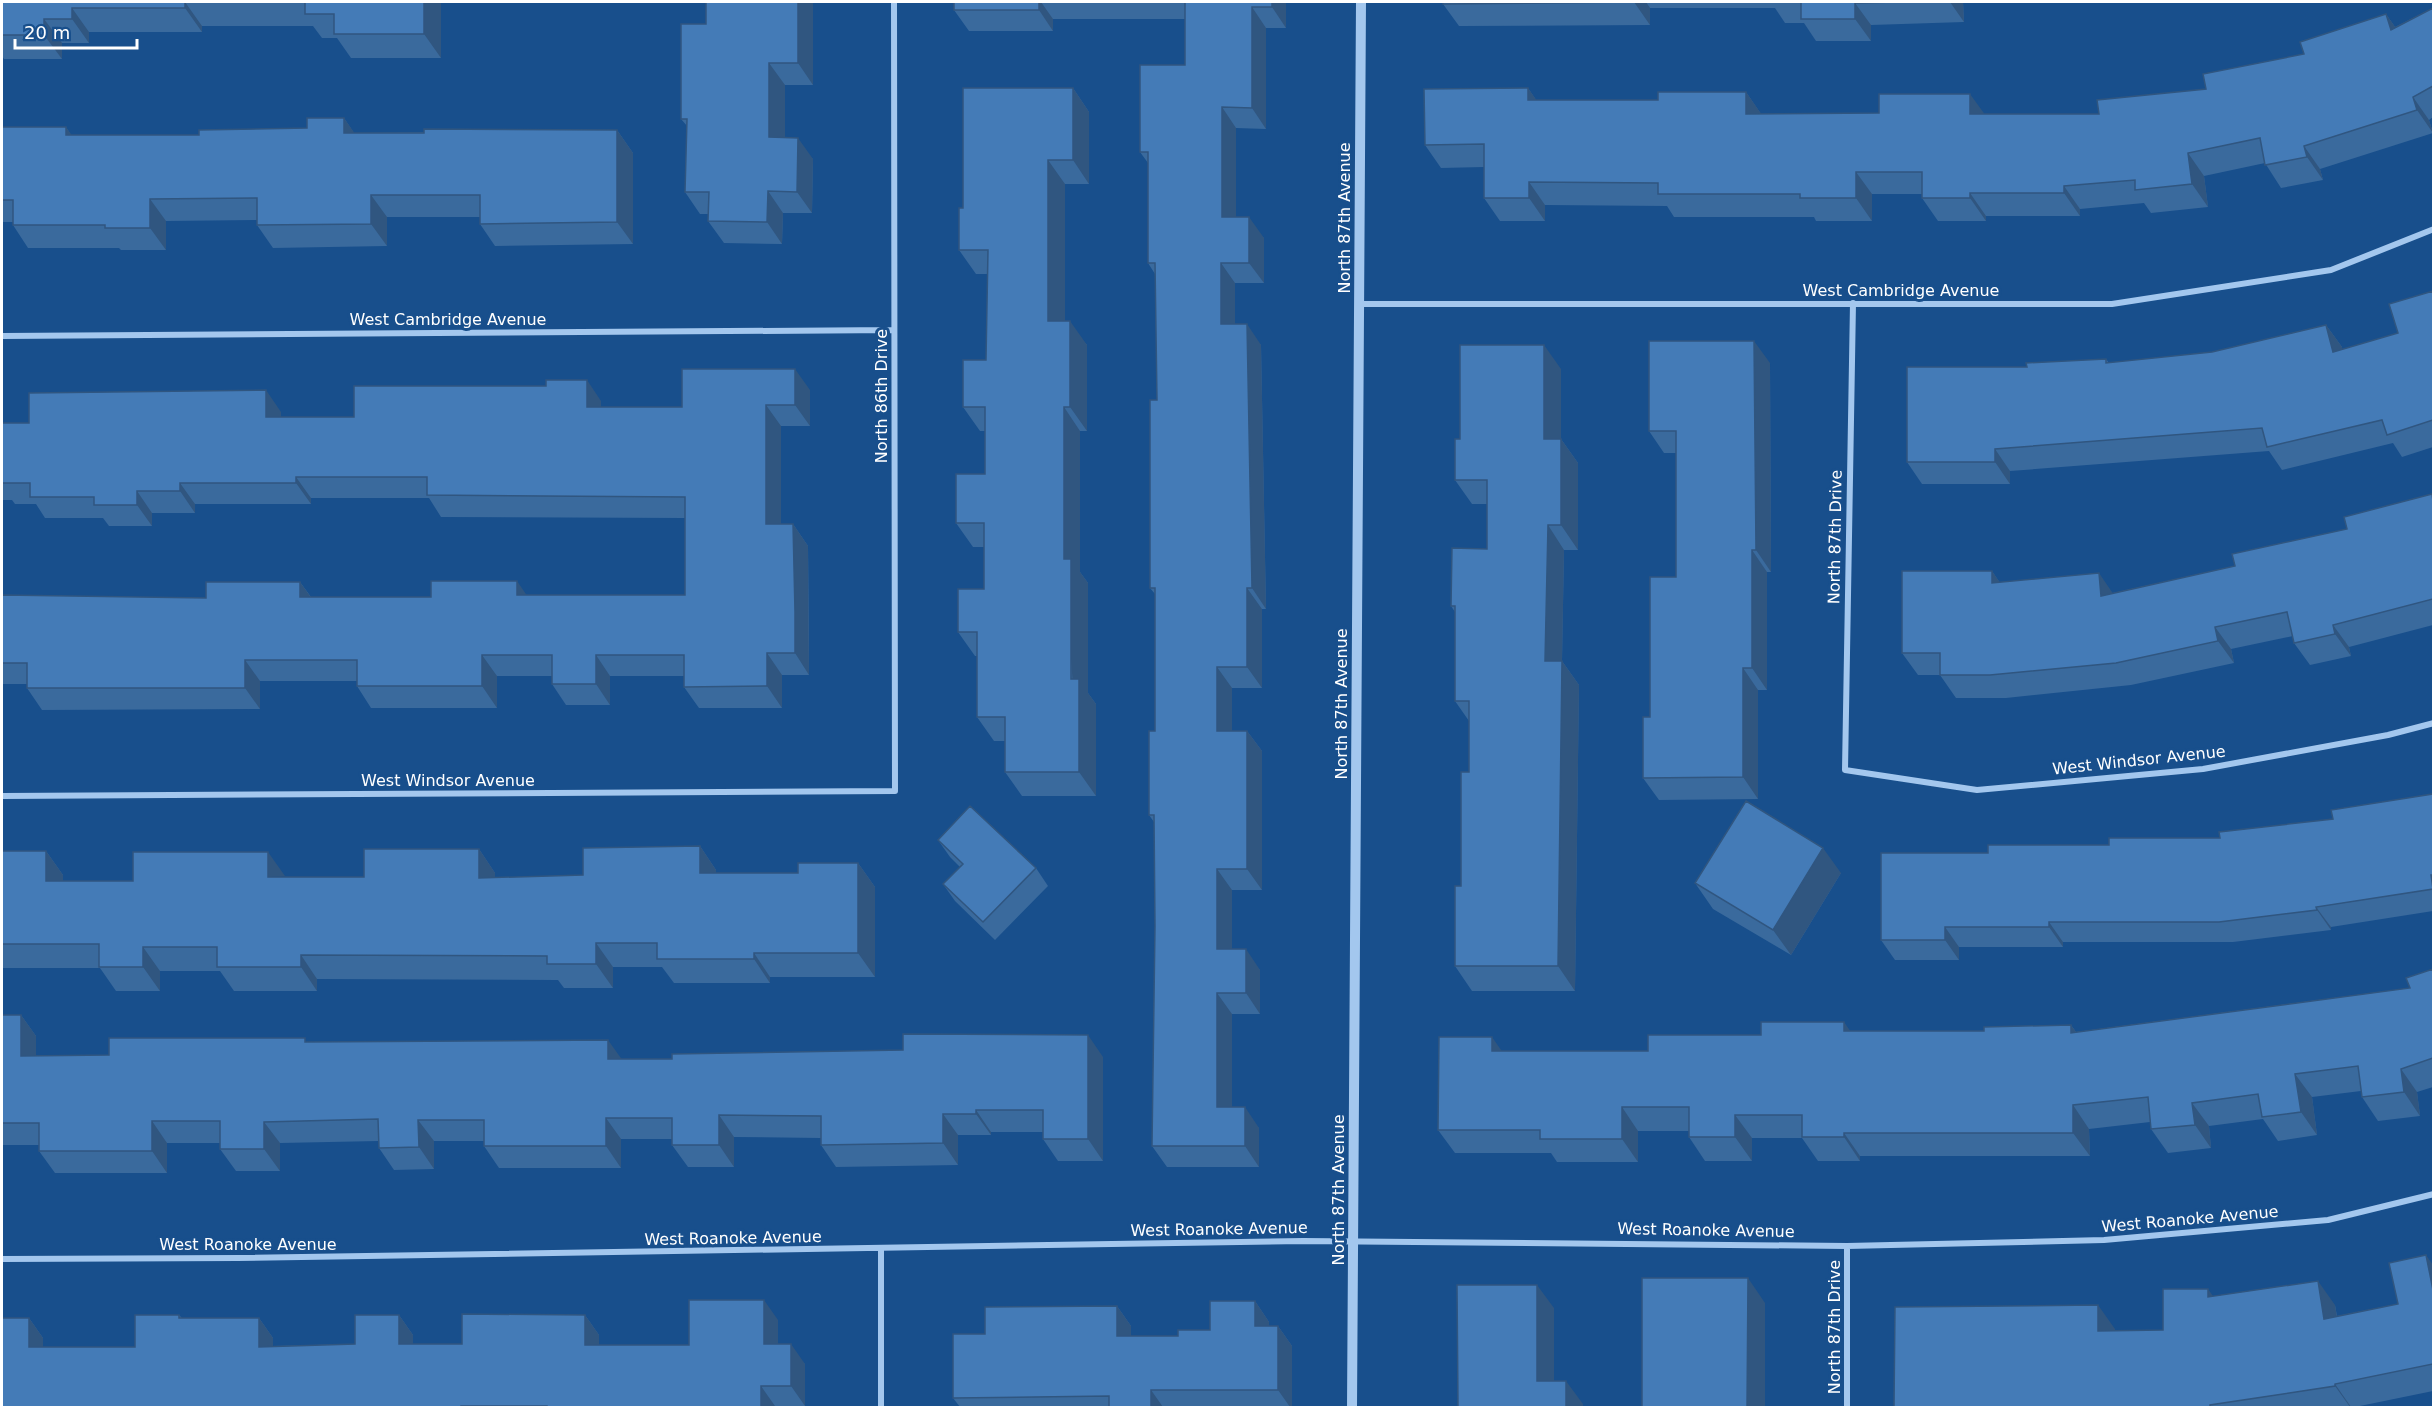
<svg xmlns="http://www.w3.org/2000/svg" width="2435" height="1409" font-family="'DejaVu Sans',sans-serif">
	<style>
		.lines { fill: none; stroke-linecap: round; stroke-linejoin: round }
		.minor { stroke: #a3c7ee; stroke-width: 6 }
		.tertiary { stroke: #a3c7ee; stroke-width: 10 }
		.wall { fill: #3a6a9d }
		.shaded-wall { fill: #305680 }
		.building { fill: #447bb7; stroke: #305680; stroke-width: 1.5 }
		.labels { text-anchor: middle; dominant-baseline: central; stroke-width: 6; stroke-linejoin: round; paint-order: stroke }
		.street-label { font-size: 16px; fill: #fff; stroke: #184f8c }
	</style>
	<rect width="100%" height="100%" fill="#184f8c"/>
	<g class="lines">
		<!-- minor -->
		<path class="minor" d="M1853,303L1845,770L1977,790L2203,769L2388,735L2434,723
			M1359,304H2112L2331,270L2434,229
			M2,336L894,330
			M2,796L895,791L894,2
			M1847,1246V1408
			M881,1249V1408
			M2,1259L237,1258L1303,1241L1847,1246L2104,1240L2328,1220L2434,1194"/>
		<!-- tertiary -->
		<path class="tertiary" d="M1352,1408L1361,2"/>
	</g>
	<!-- wall -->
	<path class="wall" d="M2,2H441V58H351L337,38H322L313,26H202V32H89V43H62V59H4L2,56Z
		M813,2V85H785V137L813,159L812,213H783L782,244L724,243L708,221L709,214H700L685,192L687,126L681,119L706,24Z
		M954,2H1286V28H1266V129L1236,128V217L1264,238V283H1235V324L1261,345L1266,609H1262V688H1232V731H1247L1262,751V890H1232V949L1260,970V1014H1232V1107L1259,1128V1167H1167L1152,1146L1155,926L1154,822L1149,815L1155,731V594L1150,588L1157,400L1155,274L1148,263V163L1140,152L1185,65V19H1053V31H969L954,10Z
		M1443,2H1963L1964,22L1871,25V41H1816L1804,23H1785L1775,8H1650V25L1459,26L1443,4Z
		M2433,8V117L2429,120L2433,133L2320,169L2323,180L2281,188L2265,163L2204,176L2208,207L2151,213L2144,203L2080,209V216H1986V221H1938L1922,198V194H1872V221H1816L1814,217H1674L1667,206L1545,205V221H1500L1484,198V167L1441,168L1425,145L1528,88L1536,100H1658L1746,92L1761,114H2099L2206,89L2304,54L2386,14L2395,27Z
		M1073,88L1089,112V184H1065V321L1087,345V431H1080V572L1088,583V693L1096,704V796H1022L1005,772V741H994L977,717V656H975L958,632L984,589V547H973L956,523L985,474V431H980L963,407L986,360L988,274H976L959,250L963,208Z
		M344,118L354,133L617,130L633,153V244L495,246L480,224V217H387V246L273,248L257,225V220L166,221V250H121L119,248H28L13,225V222H2V127H66L71,135H199L307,128Z
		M2433,291V447L2402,457L2393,443L2282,470L2269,451L2010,471V484H1922L1907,462L2027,367L2106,359L2109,363L2212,352L2326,325L2342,347V350L2398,333Z
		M1770,363L1771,572H1767V690H1758V799L1659,800L1643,778L1650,717L1676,577V453H1664L1649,431Z
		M1561,369V439L1578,463V550H1564L1562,661L1579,685L1575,991H1472L1455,966L1469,772V721L1455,701V612L1451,606L1487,549V504H1472L1455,480L1460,439Z
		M810,390V426H781V524H793L808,546L809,633V675H782V708H699L684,687V676H610V705H566L552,684V676H497V708H371L357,686V681H260V709L42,710L27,688V684H2V595L206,598L300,582L311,597H431L527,595H685V518L441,517L429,498H311V504H195V513H152V526H109L103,518H45L36,504H15L12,500H2V423H29L281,412V417H354L601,401V407H682Z
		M2433,496V625L2349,647L2351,656L2310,665L2294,643L2293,636L2231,649L2234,663L2131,685L2006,698H1956L1940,675H1918L1902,653L1992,571L2000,583L2113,593L2235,566L2347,529Z
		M2433,794V911L2331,927V930L2233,942H2063V947H1959V960H1895L1881,940L1988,853L2220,838L2333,819Z
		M938,840L1036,868L1048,886L995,940L955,901L943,884L960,867L950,857Z
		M700,846L716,870V873H798L858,863L875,887V977H770V983H674L662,967H613V988H564L558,980L317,979V991H234L220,971H160V991H116L100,968H2V851H46L63,875V881H133L285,877H364L479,849L495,873V878L583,875Z
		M1841,873L1791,955L1713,909L1695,883Z
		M2433,969V1087L2417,1092L2420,1116L2378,1121L2362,1097L2361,1091L2312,1097L2317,1135L2278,1141L2263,1119L2209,1126L2211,1148L2168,1153L2151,1129L2150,1122L2089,1129L2090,1156H1860V1161H1818L1802,1138H1752V1161H1705L1689,1137V1131H1638V1162H1557L1551,1153H1455L1438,1130L1502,1051H1648L1761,1035L1850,1031H1984L2071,1025L2076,1032L2410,988Z
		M2,1015H21L36,1036V1056L109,1055L307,1042L621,1059L1103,1057V1161H1058L1043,1139V1132H991V1135H958V1165L836,1167L821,1145V1138L734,1137V1167H688L672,1145V1139H621V1168H499L484,1146V1141H434V1169L394,1170L379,1148V1141L280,1143V1171H236L220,1149V1143H167V1173H55L39,1151V1145H2Z
		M2433,1265V1391L2355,1407H1894L2115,1329V1331L2163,1330L2213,1296L2335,1305L2337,1316L2398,1304Z
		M1255,1301L1269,1322V1326H1278L1292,1346V1407H960L953,1398L985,1334L1117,1306L1131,1326V1336H1178L1210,1330Z
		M179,1315L182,1318H259L273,1338V1346L355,1344L399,1315L413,1335V1344H462L585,1315L599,1335V1345H689L778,1320V1344L805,1364V1406H775V1407H2L29,1318L43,1338V1347H135Z"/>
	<!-- shaded-wall -->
	<path class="shaded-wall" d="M185,2L202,26V32L185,8Z
		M424,2H441V58L424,34Z
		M798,2H813V85L798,63Z
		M1039,2H1041L1053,19V31L1039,10Z
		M1272,2H1286V28L1272,7Z
		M1634,2H1646L1650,8V25Z
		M1950,2H1963L1964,22Z
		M1855,3L1871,25V41L1855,19Z
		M1252,7L1266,28V129L1252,108Z
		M72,8L89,32V43L72,19Z
		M2386,14L2402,37L2391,30Z
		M44,19L62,43V59L44,35Z
		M769,63L785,85V159L769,137Z
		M1073,88L1089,112V184L1073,160Z
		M1528,88L1544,111L1528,100Z
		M1746,92L1762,115L1746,114Z
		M1970,94L1986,116L1970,114Z
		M2413,97L2429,120L2433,133L2417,110Z
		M1222,107L1236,128V238L1222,217Z
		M344,118L360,141L344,133Z
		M66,127L81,149L66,135Z
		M617,130L633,153V244L617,222Z
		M798,138L813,159L812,213L797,192Z
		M2304,146L2320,169L2323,180L2307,157Z
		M2188,153L2204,176L2208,207L2192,184Z
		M1048,160L1065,184V345L1048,321Z
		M1856,172L1872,194V221L1856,198Z
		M1529,182L1545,205V221L1529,198Z
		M2064,186L2080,209V216L2064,193Z
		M768,191L783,213L782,244L767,222Z
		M1970,193L1986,216V221L1970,198Z
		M371,195L387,217V246L371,224Z
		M150,199L166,221V250L150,228Z
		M1249,217L1264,238V283L1249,263Z
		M1221,263L1235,283V345L1221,324Z
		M1070,321L1087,345V431L1070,407Z
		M1247,324L1261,345L1266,609L1252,588Z
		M2326,325L2342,347L2348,374L2333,352Z
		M1754,341L1770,363L1771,572L1756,550Z
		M1544,345L1561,369V439L1578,463V550L1561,525L1544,439Z
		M795,369L810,390V426L795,405Z
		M587,380L601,401V428L587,407Z
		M266,390L281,412V439L266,417Z
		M766,405L781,426V546L766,524Z
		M1064,407L1080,431V572L1088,583V693L1096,704V796L1079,772L1064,559Z
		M1995,449L2010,471V484L1995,462Z
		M296,477L311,498V504L296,483Z
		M180,483L195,504V513L180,491Z
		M137,491L152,513V526L137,505Z
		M793,524L808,546L809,675L795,653Z
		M1548,525L1564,550L1562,661L1579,685L1575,991L1558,966L1545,661Z
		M1752,550L1767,572V690L1752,668Z
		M1992,571L2007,593L1992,583Z
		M2099,573L2114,595L2101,596Z
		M517,581L532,603L517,595Z
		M300,582L315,603L300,597Z
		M1247,588L1262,609V688L1247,667Z
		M2333,625L2349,647L2351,656L2335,634Z
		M2215,627L2231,649L2234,663L2218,641Z
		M767,653L782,675V708L767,686Z
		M482,655L497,676V708L482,686Z
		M596,655L610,676V705L596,684Z
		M245,660L260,681V709L245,688Z
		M1217,667L1232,688V751L1217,731Z
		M1743,668L1758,690V799L1743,777Z
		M1247,731L1262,751V890L1247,869Z
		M700,846L716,870V897L700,873Z
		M1823,848L1841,873L1791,955L1773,930Z
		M479,849L495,873V902L479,878Z
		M46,851L63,875V905L46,881Z
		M268,852L285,876L268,877Z
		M858,863L875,887V977L858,953Z
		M1217,869L1232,890V970L1217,949Z
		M2431,875L2433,879V890V889Z
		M2316,907L2331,927V930L2317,910Z
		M2049,922L2063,942V947L2049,927Z
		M1945,927L1959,947V960L1945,940Z
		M596,943L613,967V988L596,964Z
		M143,947L160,971V991L143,967Z
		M1246,949L1260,970V1014L1246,993Z
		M754,953L770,977V983L754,959Z
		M301,955L317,979V991L301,967Z
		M1217,993L1232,1014V1128L1217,1107Z
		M21,1015L36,1036V1078L21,1056Z
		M1844,1022L1860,1045L1844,1031Z
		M2071,1025L2088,1049L2071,1033Z
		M1088,1035L1103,1057V1161L1088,1139Z
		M1492,1037L1508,1060L1492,1051Z
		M608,1040L623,1061L608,1059Z
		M2401,1069L2417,1092L2420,1116L2404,1092Z
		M2295,1074L2312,1097L2317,1135L2301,1112Z
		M2192,1103L2209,1126L2211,1148L2195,1125Z
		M2073,1105L2089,1129L2090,1156L2073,1133Z
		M1245,1107L1259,1128V1167L1245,1146Z
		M1622,1107L1638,1131V1162L1622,1139Z
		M976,1110L991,1132V1135L976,1114Z
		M943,1114L958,1135V1165L943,1143Z
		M719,1115L734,1137V1167L719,1145Z
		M1735,1115L1752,1138V1161L1735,1137Z
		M606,1118L621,1139V1168L606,1146Z
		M418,1120L434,1141V1169L419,1147Z
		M152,1121L167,1143V1173L152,1151Z
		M264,1122L280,1143V1171L264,1149Z
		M1844,1133L1860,1156V1161L1844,1137Z
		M2426,1255L2433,1265V1290Z
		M1748,1278L1765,1303V1407H1747Z
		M2318,1281L2335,1305L2341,1343L2324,1319Z
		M1537,1285L1554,1308V1404L1537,1381Z
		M2208,1289L2225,1313L2208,1297Z
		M764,1300L778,1320V1364L764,1344Z
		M1255,1301L1269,1322V1346L1255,1326Z
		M2098,1305L2115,1329V1355L2098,1331Z
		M1117,1306L1131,1326V1357L1117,1336Z
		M399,1315L413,1335V1364L399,1344Z
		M585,1315L599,1335V1365L585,1345Z
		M29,1318L43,1338V1367L29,1347Z
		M259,1318L273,1338V1367L259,1347Z
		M1278,1326L1292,1346V1407H1290L1278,1390Z
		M791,1344L805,1364V1406L791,1386Z
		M1566,1381L1583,1404V1407H1566Z
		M2335,1384L2351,1407H2350L2335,1386Z
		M761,1386L775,1406V1407H761Z
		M1151,1390L1163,1407H1151Z"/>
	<!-- building -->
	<path class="building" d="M2,2H424V34H334V14H305V2H185V8H72V19H44V35H2Z
		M706,2H798V63H769V137L798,138L797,192L768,191L767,222L708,221L709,192H685L687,119H681V24H706Z
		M954,2H1039V10H954Z
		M1185,2H1272V7H1252V108L1222,107V217H1249V263H1221V324H1247L1252,588H1247V667H1217V731H1247V869H1217V949H1246V993H1217V1107H1245V1146H1152L1155,926L1154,815H1149V731H1155V588H1150V400H1157L1155,263H1148V152H1140V65H1185Z
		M1443,2H1634L1443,4Z
		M1801,2H1897L1855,3V19H1801Z
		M2433,8V86L2413,97L2417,110L2304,146L2307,157L2265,165L2260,138L2188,153L2192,184L2135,190V180L2064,186V193H1970V198H1922V172H1856V198H1800V194H1658V183L1529,182V198H1484V144L1425,145L1424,89L1528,88V100H1658V92H1746V114L1879,113V94H1970V114H2099L2097,100L2206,89L2203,74L2304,54L2300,42L2386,14L2391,30Z
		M963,88H1073V160H1048V321H1070V407H1064V559H1071V679H1079V772H1005V717H977V632H958V589H984V523H956V474H985V407H963V360H986L988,250H959V208H963Z
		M307,118H344V133H424V129L617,130V222L480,224V195H371V224L257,225V198L150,199V228H105V225H13V200H2V127H66V135H199V130L307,128Z
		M2433,291V420L2387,435L2382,420L2267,447L2262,428L1995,449V462H1907V367H2027L2026,363L2106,359V363L2212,352L2326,325L2333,352L2398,333L2389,304Z
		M1649,341H1754L1756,550H1752V668H1743V777L1643,778V717H1650V577H1676V431H1649Z
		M1460,345H1544V439H1561V525H1548L1545,661H1562L1558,966H1455V886H1461V772H1469V701H1455V606H1451L1452,548L1487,549V480H1455V439H1460Z
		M682,369H795V405H766V524H793L795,612V653H767V686L684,687V655H596V684H552V655H482V686H357V660H245V688H27V663H2V595L206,598V582H300V597H431V581H517V595H685V497L427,495V477H296V483H180V491H137V505H94V497H30V483H2V423H29V393L266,390V417H354V386H546V380H587V407H682Z
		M2432,494L2433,501V599L2333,625L2335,634L2294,643L2287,612L2215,627L2218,641L2116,663L1990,675H1940V653H1902V571H1992V583L2099,573L2101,596L2235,566L2232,554L2347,529L2344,517Z
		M2433,794V875H2431L2433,889L2316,907L2317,910L2219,922H2049V927H1945V940H1881V853H1988V845H2109V838H2220L2219,832L2333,819L2331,810Z
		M1746,801L1823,848L1773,930L1695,883Z
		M970,806L1036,868L983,922L943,884L963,864L938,840Z
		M700,846V873H798V863H858V953H754V959H657V943H596V964H547V956L301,955V967H217V947H143V967H99V944H2V851H46V881H133V852H268V877H364V849H479V878L583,875V848Z
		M2433,969V1058L2401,1069L2404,1092L2362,1097L2358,1066L2295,1074L2301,1112L2262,1117L2258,1094L2192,1103L2195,1125L2151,1129L2148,1097L2073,1105V1133H1844V1137H1802V1115H1735V1137H1689V1107H1622V1139H1540V1130H1438L1439,1037H1492V1051H1648V1035H1761V1022H1844V1031H1984V1027L2071,1025V1033L2410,988L2406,978Z
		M2,1015H21V1056L109,1055V1038H305V1042L608,1040V1059H672V1054L903,1050V1034L1088,1035V1139H1043V1110H976V1114H943V1143L821,1145V1116L719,1115V1145H672V1118H606V1146H484V1120H418L419,1147L379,1148L378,1119L264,1122V1149H220V1121H152V1151H39V1123H2Z
		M2426,1255L2433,1290V1364L2335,1384V1386L2210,1405V1407H1894L1895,1307L2098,1305V1331L2163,1330V1289H2208V1297L2318,1281L2324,1319L2398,1304L2389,1263Z
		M1642,1278H1748L1747,1407H1642Z
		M1457,1285H1537V1381H1566V1407H1458Z
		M689,1300H764V1344H791V1386H761V1407H547V1406H461V1407H2V1318H29V1347H135V1315H179V1318H259V1347L355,1344V1315H399V1344H462V1314L585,1315V1345H689Z
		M1210,1301H1255V1326H1278V1390H1151V1407H1109V1396L953,1398V1334H985V1307L1117,1306V1336H1178V1330H1210Z"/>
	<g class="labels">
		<!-- street labels -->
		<g class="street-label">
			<text transform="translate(1344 218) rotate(-90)">North 87th Avenue</text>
			<text x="1901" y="290">West Cambridge Avenue</text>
			<text x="448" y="319">West Cambridge Avenue</text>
			<text transform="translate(881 396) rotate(-90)">North 86th Drive</text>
			<text transform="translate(1835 537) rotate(-89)">North 87th Drive</text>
			<text transform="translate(1341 704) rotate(-90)">North 87th Avenue</text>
			<text transform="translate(2139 760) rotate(-6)">West Windsor Avenue</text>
			<text x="448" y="780">West Windsor Avenue</text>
			<text transform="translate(1338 1190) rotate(-90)">North 87th Avenue</text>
			<text transform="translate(2190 1219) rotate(-5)">West Roanoke Avenue</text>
			<text transform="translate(1219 1229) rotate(-1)">West Roanoke Avenue</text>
			<text transform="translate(1706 1230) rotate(1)">West Roanoke Avenue</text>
			<text transform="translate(733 1238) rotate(-1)">West Roanoke Avenue</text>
			<text x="248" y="1244">West Roanoke Avenue</text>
			<text transform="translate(1834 1327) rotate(-90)">North 87th Drive</text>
		</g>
	</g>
	<!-- border -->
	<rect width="2435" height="1409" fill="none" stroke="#ffffff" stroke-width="6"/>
	<!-- scale -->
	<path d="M15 39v9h122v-9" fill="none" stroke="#ffffff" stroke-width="3"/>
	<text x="24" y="39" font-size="18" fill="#ffffff" stroke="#184f8c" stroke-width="4.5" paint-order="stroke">20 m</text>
</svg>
